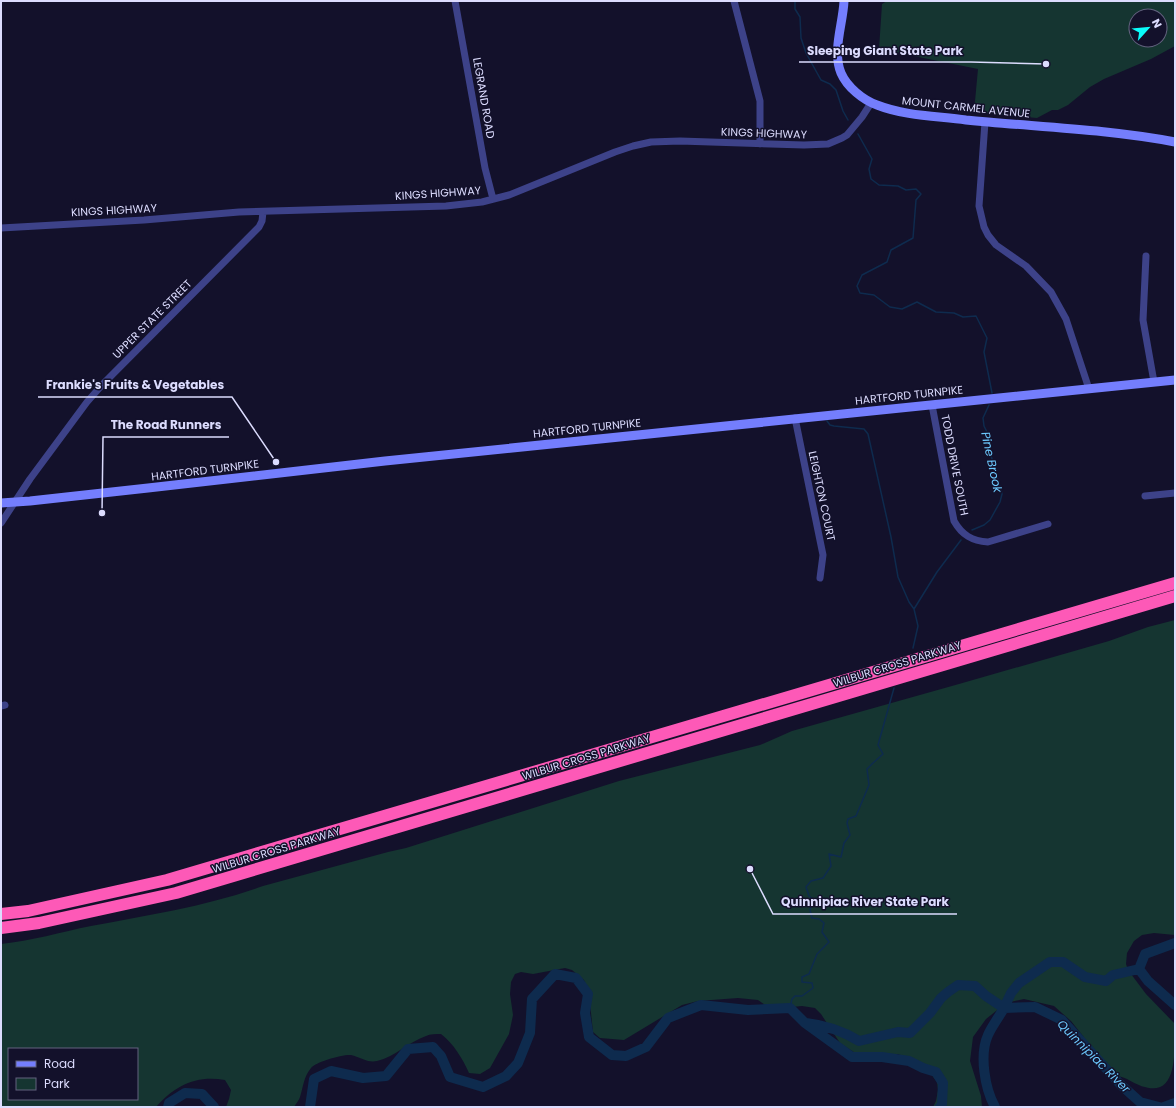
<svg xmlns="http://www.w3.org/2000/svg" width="1176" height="1108" font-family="Poppins,sans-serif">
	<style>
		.green { fill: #153531; fill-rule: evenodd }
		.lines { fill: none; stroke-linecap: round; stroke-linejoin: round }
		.stream { stroke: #0e2b4e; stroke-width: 1.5 }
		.river { stroke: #0e2b4e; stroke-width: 10 }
		.street { stroke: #3d4289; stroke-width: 7 }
		.secondary { stroke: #747efd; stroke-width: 9 }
		.highway { stroke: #fd59b7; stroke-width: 12 }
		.labels { text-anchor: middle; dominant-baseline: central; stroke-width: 3; stroke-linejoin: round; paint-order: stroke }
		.street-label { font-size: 11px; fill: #dcdcfe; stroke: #13112b }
		.water-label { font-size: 12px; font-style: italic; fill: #6cc8fd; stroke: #13112b }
		.leader { fill: none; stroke: #dcdcfe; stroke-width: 1.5 }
		.callout-dot { fill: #dcdcfe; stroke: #13112b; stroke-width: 1.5 }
		.callout-label { font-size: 12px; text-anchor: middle; font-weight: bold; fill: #dcdcfe; stroke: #13112b; stroke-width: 3; stroke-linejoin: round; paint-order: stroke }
	</style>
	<rect width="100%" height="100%" fill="#13112b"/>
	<!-- green -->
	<path class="green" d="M887,1H1175V46L1151,59L1104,79L1090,87L1068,105L1058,110H1052L1037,118L974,112L978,69L879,49L882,4ZM1136,16H1160V40H1136Z
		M1175,620V935L1154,933L1142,935L1134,941L1127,953L1126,964L1128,970L1146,994L1175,1024C1175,1064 1176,1108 1127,1079C1119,1075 1111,1076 1104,1071L1083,1036L1071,1021L1054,1006L1024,999L1006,1003L986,1019L973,1037L970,1061L981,1096L982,1107H933L936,1101L938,1090L937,1082L926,1067L898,1054H887L866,1058L861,1057L840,1043L821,1014L815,1008L802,1006L771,1009L758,1000L738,998L698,1001L682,1005L624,1040L600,1038L593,1032L589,994L584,980L572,970L565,968L533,974L521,972L515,974L511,982L510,994L513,1015L509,1034L490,1068L480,1074L469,1073C463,1059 453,1043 441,1034C436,1034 430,1034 426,1036C408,1042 395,1057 377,1061C367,1063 360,1057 351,1055C343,1054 315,1062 311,1068C304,1076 303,1087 300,1097C299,1100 296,1104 294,1107H226L229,1099L231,1090L225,1080C195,1075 175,1086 156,1107H1V944C31,941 61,932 91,926C149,915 208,906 263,886L388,852L406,848L619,781L760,745L792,731L959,684L1109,641L1148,627ZM9,1049H137V1099H9Z"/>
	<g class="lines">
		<!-- stream -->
		<path class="stream" d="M795,1V9L800,17L801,38L806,53L821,80L830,84L836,90L843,111L848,120
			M858,134L872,159L869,169L871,179L879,185L898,186L906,190L916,189L921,194L916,200L913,238L891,250L887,262L862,275L857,286L860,293L874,295L890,307L902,309L917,302L936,312L954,313L963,317L976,316L987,338L984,352L992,393
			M827,421L830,425L834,426L864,429L868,434L891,537L898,577L909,602L914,609
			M972,530L984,525L990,520L1000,502L1002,494L990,452L988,434L984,426L983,418L989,405
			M913,648L918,626L914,609L937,572L961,540
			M790,1008L792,999L795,996H802L813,988L812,983L802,982V977L809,974L817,954L829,942L822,932L824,923L819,919L812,918L810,910L813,899L809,896L806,887L811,881L823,878L831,866L829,854L841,857L844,843L850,835L847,823L848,819L856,816L869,785L867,769L873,763L883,754L878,745L894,688"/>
		<!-- river -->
		<path class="river" d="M1175,943L1145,954L1139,969L1148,981L1175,1005
			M806,1023C824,1025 843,1031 859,1041L898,1032L910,1033L930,1013L941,998L948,992L958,985L975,986L986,996L1004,1008L1011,993L1019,983L1050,962H1063L1085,977L1106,981L1113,975L1139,969
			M168,1107L169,1103L185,1093L202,1094L214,1107
			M310,1107L314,1079L331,1071L363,1078L386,1076L408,1049L433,1047L441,1056L450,1077L483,1087L506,1076L518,1063L530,1033L532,999L555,974L576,978L588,994L585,1013L589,1037L612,1055L626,1056L646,1047L668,1018L701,1005L748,1010L790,1008L805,1023L852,1057H882L909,1061L923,1068L936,1072L943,1083L942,1104L940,1107
			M995,1107C985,1089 979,1055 988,1035C992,1026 999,1017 1004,1008L1035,1007L1062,1020L1120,1084L1140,1102L1159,1107
			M1164,1107L1175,1103"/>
		<!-- street -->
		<path class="street" d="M455,1L485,168L493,199
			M734,1L760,101V144
			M985,122L979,206L984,227L988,235L996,245L1026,266L1051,292L1066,319L1089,389
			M1,228L144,220L239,212L446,206L482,202L509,195L615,152L633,146L651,142L680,141L804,145L828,144L842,138L847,135L862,117L871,103
			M1146,256L1143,320L1154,382
			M932,405L954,521C962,535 972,541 988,542L1048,524
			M795,418L823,555L820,578
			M1145,496L1175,493
			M1,523L30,479L87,402L102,385L259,227L262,221L263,212
			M1,706L5,705"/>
		<!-- secondary -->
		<path class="secondary" d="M844,1C843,24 832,51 841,73C847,87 863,100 877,105C905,116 937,116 966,120C1036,127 1106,129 1175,142
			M1,503L30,501L148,488L385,461L1175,380"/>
		<!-- highway -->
		<path class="highway" d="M1,914L28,911L167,880L1175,583
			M1,928L39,923L176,893L1175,596"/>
	</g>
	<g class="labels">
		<!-- street labels -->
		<g class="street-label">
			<text transform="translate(484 98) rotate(80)">LEGRAND ROAD</text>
			<text transform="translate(966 107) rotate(6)">MOUNT CARMEL AVENUE</text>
			<text transform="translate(764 133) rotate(2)">KINGS HIGHWAY</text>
			<text transform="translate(438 193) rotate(-4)">KINGS HIGHWAY</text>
			<text transform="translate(114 210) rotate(-3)">KINGS HIGHWAY</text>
			<text transform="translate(152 319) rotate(-45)">UPPER STATE STREET</text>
			<text transform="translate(909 395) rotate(-6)">HARTFORD TURNPIKE</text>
			<text transform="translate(587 428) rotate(-6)">HARTFORD TURNPIKE</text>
			<text transform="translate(955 465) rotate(79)">TODD DRIVE SOUTH</text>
			<text transform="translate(205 470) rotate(-7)">HARTFORD TURNPIKE</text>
			<text transform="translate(822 496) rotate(78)">LEIGHTON COURT</text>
			<text transform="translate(897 664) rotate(-17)">WILBUR CROSS PARKWAY</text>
			<text transform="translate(586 757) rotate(-17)">WILBUR CROSS PARKWAY</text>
			<text transform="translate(276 850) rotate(-17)">WILBUR CROSS PARKWAY</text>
		</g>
		<!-- water labels -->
		<g class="water-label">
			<text transform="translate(992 462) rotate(78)">Pine Brook</text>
			<text transform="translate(1094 1056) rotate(45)">Quinnipiac River</text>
		</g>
	</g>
	<!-- callouts -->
	<path class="leader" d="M1046 64L971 62H799M276 462L232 397H38M102 513L103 437H229M750 869L773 914H957"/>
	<g class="callout-dot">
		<circle cx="1046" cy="64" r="4"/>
		<circle cx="276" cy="462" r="4"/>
		<circle cx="102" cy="513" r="4"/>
		<circle cx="750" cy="869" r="4"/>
	</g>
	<g class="callout-label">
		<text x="885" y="55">Sleeping Giant State Park</text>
		<text x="135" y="389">Frankie's Fruits &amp; Vegetables</text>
		<text x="166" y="429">The Road Runners</text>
		<text x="865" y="906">Quinnipiac River State Park</text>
	</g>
	<!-- border -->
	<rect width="1176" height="1108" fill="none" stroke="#dcdcfe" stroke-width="4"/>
	<!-- legend -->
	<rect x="8" y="1048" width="130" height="52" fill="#13112b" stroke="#63627f"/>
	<rect x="16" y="1061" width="20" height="6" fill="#747efd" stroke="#63627f"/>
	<text x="44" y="1068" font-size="12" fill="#dcdcfe">Road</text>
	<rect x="16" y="1078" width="20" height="12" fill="#153531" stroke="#63627f"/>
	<text x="44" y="1088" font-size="12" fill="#dcdcfe">Park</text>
	<!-- north arrow -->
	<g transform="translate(1148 28) rotate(63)"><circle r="19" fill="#13112b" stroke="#63627f"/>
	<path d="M0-3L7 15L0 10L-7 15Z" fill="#0bfbfb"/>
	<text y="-6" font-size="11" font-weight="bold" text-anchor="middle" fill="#dcdcfe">N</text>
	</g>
</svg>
